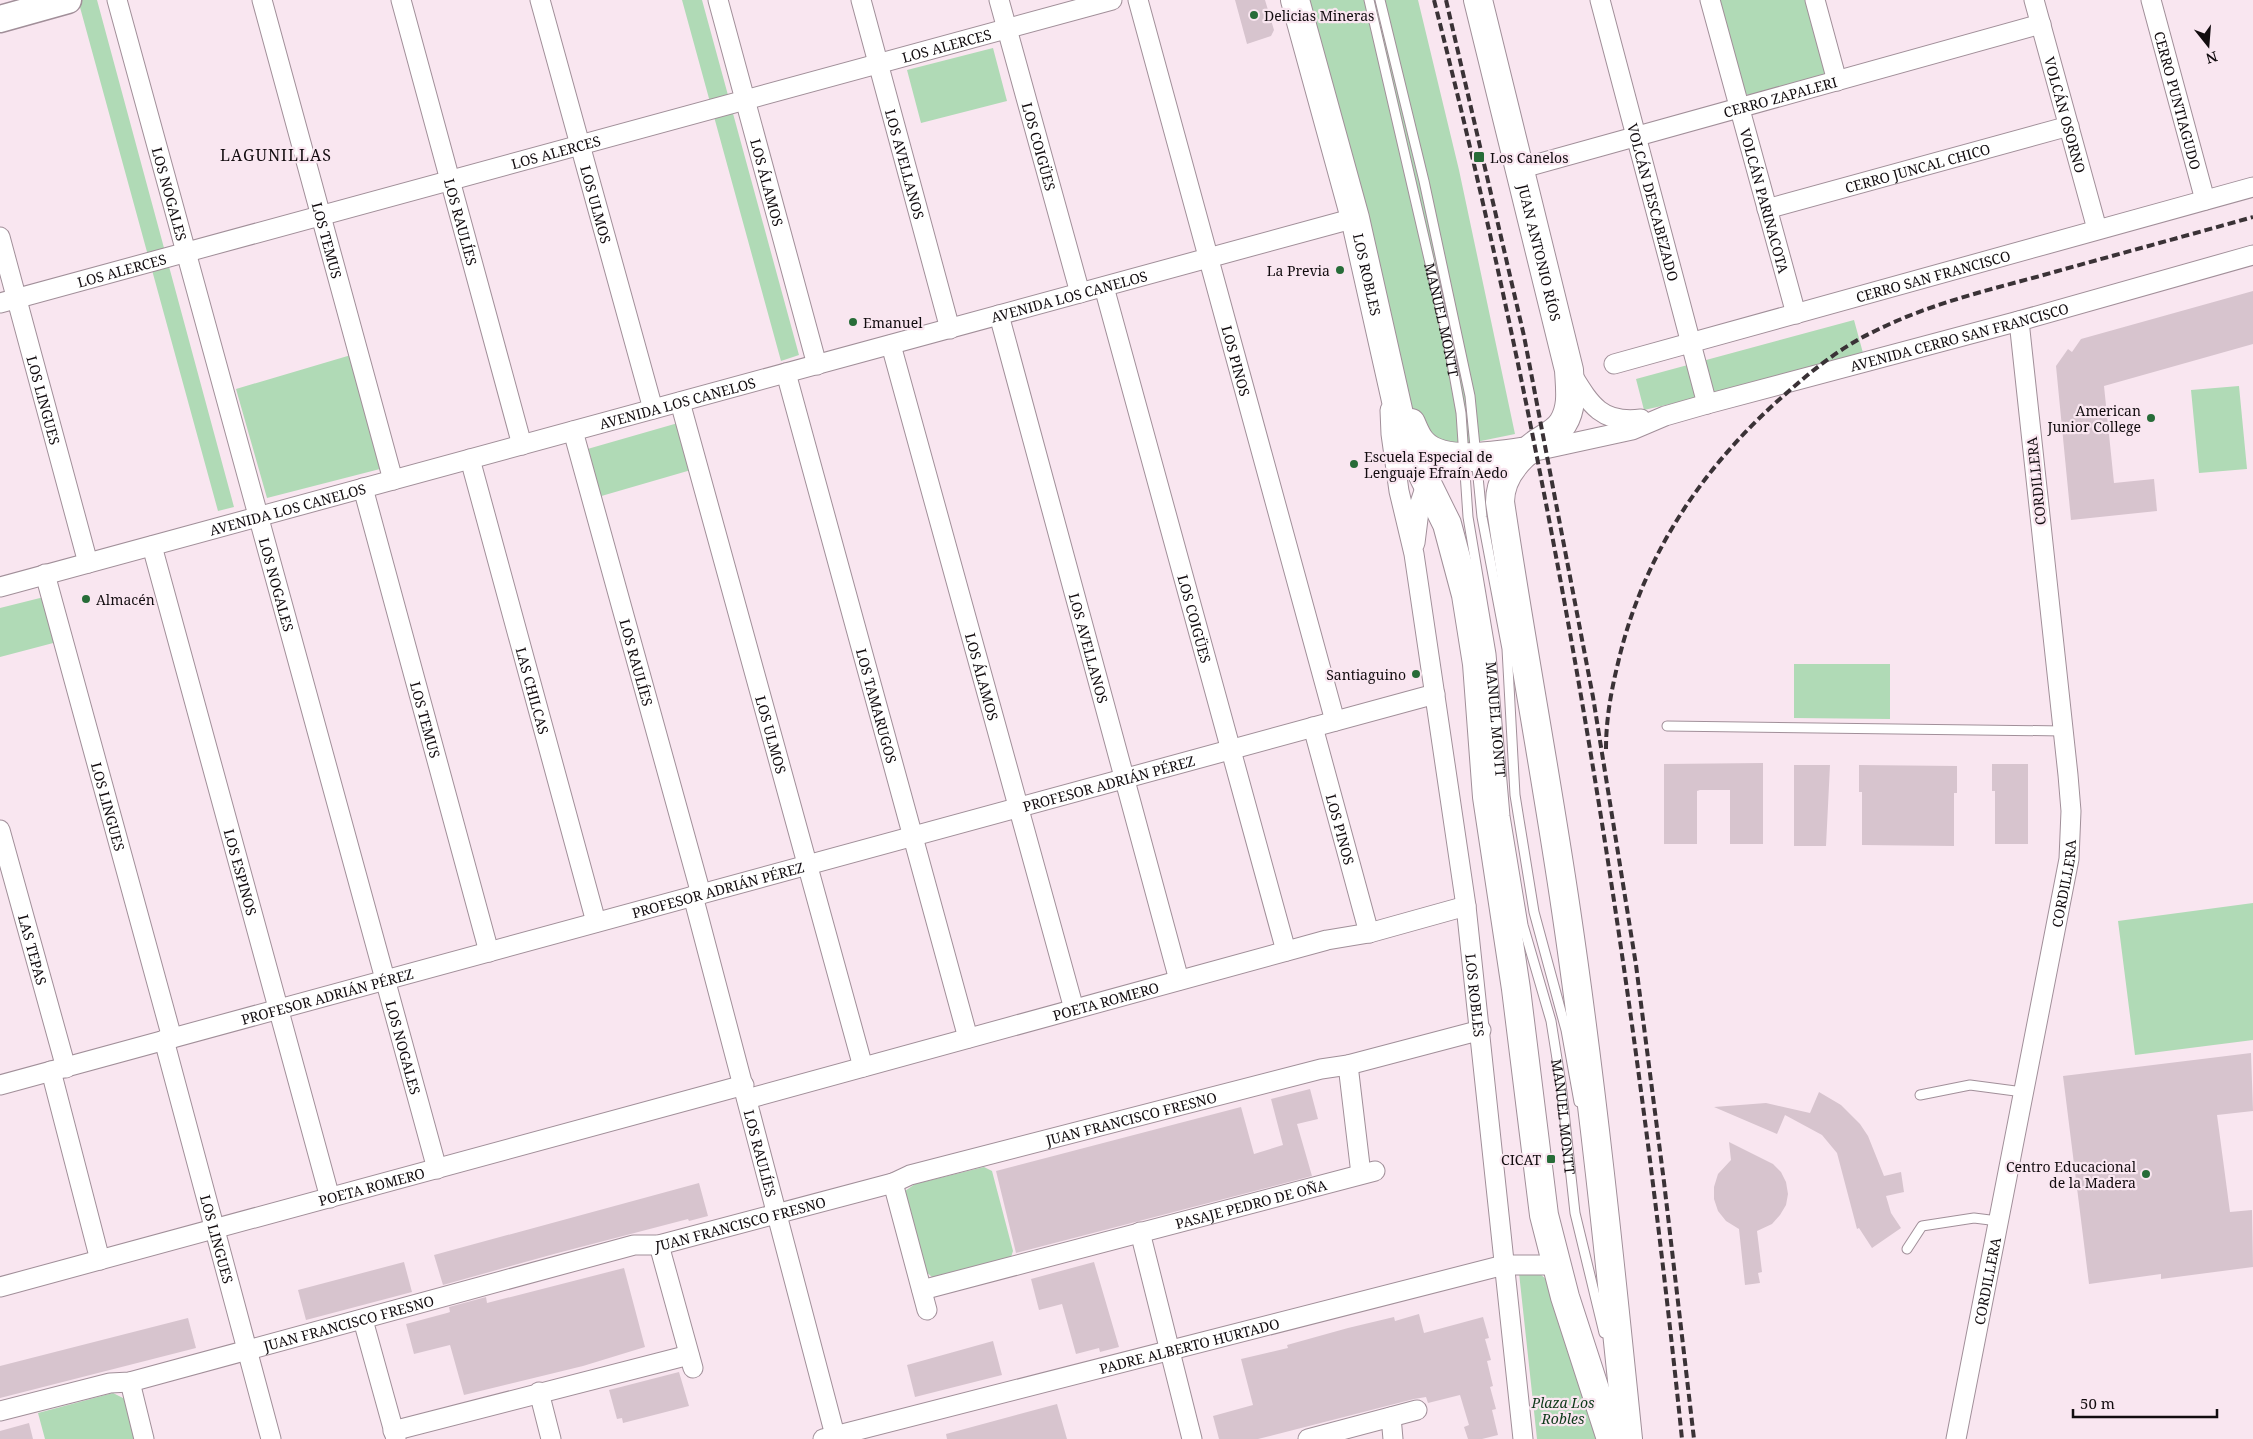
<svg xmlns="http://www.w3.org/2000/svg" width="2253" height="1439" font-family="'Noto Serif',serif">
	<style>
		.green { fill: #b0dab6 }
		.building { fill: #d7c4ce }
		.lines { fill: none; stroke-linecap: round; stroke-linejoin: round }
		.lane-casing { stroke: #a18f99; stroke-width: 11 }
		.street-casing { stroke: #a18f99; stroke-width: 21 }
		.secondary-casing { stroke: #a18f99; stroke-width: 29 }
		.primary-casing { stroke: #a18f99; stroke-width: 30 }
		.lane { stroke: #fff; stroke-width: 9 }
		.street { stroke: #fff; stroke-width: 19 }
		.secondary { stroke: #fff; stroke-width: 26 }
		.primary { stroke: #fff; stroke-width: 28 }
		.rail { stroke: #3a3236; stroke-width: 4; stroke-dasharray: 8 4; stroke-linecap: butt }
		.poi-dot { fill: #276c38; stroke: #f9e6f0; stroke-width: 2 }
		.labels { text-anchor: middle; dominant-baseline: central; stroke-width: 4.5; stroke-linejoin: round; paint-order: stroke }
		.poi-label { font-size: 14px; fill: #120c0f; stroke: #f9e6f0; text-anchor: start }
		.street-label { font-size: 14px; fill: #120c0f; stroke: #f9e6f0 }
		.park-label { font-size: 14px; font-style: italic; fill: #0c3818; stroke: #f9e6f0 }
		.quarter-label { font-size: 16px; letter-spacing: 1px; fill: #120c0f; stroke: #f9e6f0 }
	</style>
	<rect width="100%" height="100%" fill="#f9e6f0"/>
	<!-- green -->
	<path class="green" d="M78,0H97L234,507L218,511Z
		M682,0H702L799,355L781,361Z
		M1304,0H1418L1459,170L1515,434L1466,444L1428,442L1414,427L1401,377L1389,304Z
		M1718,0H1809L1829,69L1824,78L1753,98L1743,92Z
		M993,48L1007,101L921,123L907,70Z
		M1854,320L1863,353L1701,397L1644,410L1636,379Z
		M351,355L380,469L267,498L236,389Z
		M2239,386L2247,469L2199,473L2191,390Z
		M678,423L691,470L598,497L584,450Z
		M44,597L57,642L0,657V608Z
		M1794,664H1890V719L1794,718Z
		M2253,903V1040L2135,1055L2118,921Z
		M984,1167L992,1171L1013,1251L1011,1257L944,1278L932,1277L923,1269L906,1202L905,1191L915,1184Z
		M1519,1273L1540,1274L1546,1279L1598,1439H1537Z
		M113,1393L127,1400L137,1439H45L38,1413Z"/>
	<!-- building -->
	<path class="building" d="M1235,0H1265L1274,30L1271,36L1247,44Z
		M2253,291V344L2104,386L2114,483L2154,479L2157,511L2071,520L2056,366L2068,349L2072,352L2081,339Z
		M1763,763V844H1730V790H1700L1697,791V844H1664V764Z
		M1992,764H2028V844H1995V791H1992Z
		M1794,765H1830L1826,846H1794Z
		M1859,765L1957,766V793H1954V846L1862,845V792H1859Z
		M2251,1053L2253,1111L2217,1115L2230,1212L2252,1210L2253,1267L2161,1279V1274L2089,1284L2063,1076Z
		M1310,1089L1318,1119L1297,1124L1312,1176L1016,1253L996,1171L1241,1107L1254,1154L1283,1145L1271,1099Z
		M1819,1092L1841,1105L1860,1124L1868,1136L1884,1176L1901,1172L1904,1192L1886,1196L1891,1213L1901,1228L1872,1248L1859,1228L1857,1229L1837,1153L1822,1135L1785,1115L1777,1134L1714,1107L1766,1103L1810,1113Z
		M1729,1142L1773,1164L1781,1172L1786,1182L1788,1194L1786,1205L1780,1215L1772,1224L1757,1231L1762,1272L1758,1273L1760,1283L1745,1285L1739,1229L1726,1221L1718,1211L1714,1199V1187L1718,1174L1731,1160Z
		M699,1183L708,1216L689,1221L688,1219L554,1254L443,1285L434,1255Z
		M404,1262L412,1292L306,1320L298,1290Z
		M1094,1262L1119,1347L1100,1352L1099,1348L1076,1354L1062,1304L1039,1310L1031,1279Z
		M624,1268L645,1347L583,1366L464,1395L450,1345L414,1354L406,1324L447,1313L450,1312L449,1307L486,1297L487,1303Z
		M1419,1314L1424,1333L1483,1317L1489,1338L1485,1339L1491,1360L1487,1361L1493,1386L1490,1387L1496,1409L1492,1410L1498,1435L1482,1439H1468L1464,1427L1469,1425L1460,1395L1428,1403L1426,1397L1414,1399L1258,1439H1219L1213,1416L1253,1405L1241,1359L1288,1348L1287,1345L1348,1328L1394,1317L1395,1321Z
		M188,1318L196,1348L0,1398V1366Z
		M993,1341L1002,1375L915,1397L907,1365Z
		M679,1372L689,1406L623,1423L622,1418L617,1419L609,1390Z
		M1057,1404L1067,1439H947L946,1434Z
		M29,1423L33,1439H0V1431Z"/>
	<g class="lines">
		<defs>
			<g id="lane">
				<path id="s1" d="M1369,0L1448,341L1461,413L1468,517L1491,654L1505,816L1523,925L1551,1021L1561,1084L1575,1213L1604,1333"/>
				<path d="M1380,0L1424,181L1470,396L1482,517L1507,649L1515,795L1534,912L1566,1030L1579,1102"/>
				<path d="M1667,726L2063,731"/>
				<path d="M1920,1095L1970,1085L2023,1092"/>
				<path d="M1907,1249L1922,1226L1974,1218L1998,1221"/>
			</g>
			<g id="street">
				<path id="s2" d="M117,0L437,1169"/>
				<path id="s3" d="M262,0L393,480"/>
				<path id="s4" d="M401,0L522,445"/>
				<path id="s5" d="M540,0L653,409"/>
				<path id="s6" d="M718,0L817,365"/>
				<path id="s7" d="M861,0L950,329"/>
				<path id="s8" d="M999,0L1080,293"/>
				<path id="s9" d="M1138,0L1335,721"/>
				<path id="s10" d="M1600,0L1707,404"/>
				<path id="s11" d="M1710,0L1796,314"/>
				<path d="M1815,0L1837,81"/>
				<path id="s12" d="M2034,0L2097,229"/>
				<path id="s13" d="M2151,0L2205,200"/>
				<path id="s14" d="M1519,169L2041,24"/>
				<path id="s15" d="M1767,209L2069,126"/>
				<path id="s16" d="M0,237L88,563"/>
				<path id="s17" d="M1104,287L1286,951"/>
				<path id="s18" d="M0,303L1112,0"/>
				<path id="s19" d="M999,315L1179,980"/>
				<path id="s20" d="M891,345L1074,1009"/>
				<path id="s21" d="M1614,364L2253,187"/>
				<path id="s22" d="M786,373L968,1038"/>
				<path d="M1571,373C1590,404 1601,424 1641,419"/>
				<path id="s23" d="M680,402L863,1067"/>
				<path id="s24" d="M1390,410L1391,434L1399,491L1414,554L1466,906L1523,1439"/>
				<path id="s25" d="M573,431L701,894"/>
				<path id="s26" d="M1531,452L1632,430L1665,416L1707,404L2019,321L2253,255"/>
				<path id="s27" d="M470,459L596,922"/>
				<path id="s28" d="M363,488L489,952"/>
				<path d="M1415,543L1420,503L1427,482"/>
				<path id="s29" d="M152,546L330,1198"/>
				<path id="s30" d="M45,574L172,1038"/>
				<path id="s31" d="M0,587L1355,218"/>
				<path id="s32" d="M1313,727L1369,933"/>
				<path id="s33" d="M0,830L66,1068"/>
				<path id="s34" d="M693,896L836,1439"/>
				<path id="s35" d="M164,1040L271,1439"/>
				<path d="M1348,1065L1361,1174"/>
				<path d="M51,1071L100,1260"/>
				<path id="s36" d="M0,1085L1435,694"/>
				<path id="s37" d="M747,1099L1327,940L1369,933L1466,906"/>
				<path d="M893,1183L927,1310"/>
				<path d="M1140,1232L1192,1439"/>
				<path d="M659,1245L693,1368"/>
				<path id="s38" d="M0,1287L744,1085"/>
				<path id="s39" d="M922,1290L1375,1171"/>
				<path d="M363,1320L396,1439"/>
				<path d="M130,1382L144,1439"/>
				<path d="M539,1392L551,1439"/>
				<path id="s40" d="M0,1411L110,1383L130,1382L634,1245H659L893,1183L910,1175L1321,1069L1348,1065L1481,1030"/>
				<path d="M1391,1417L1393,1439"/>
				<path d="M393,1431L689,1355"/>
				<path id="s41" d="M823,1439L1504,1265H1556"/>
				<path d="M1308,1439L1417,1410"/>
				<path id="s42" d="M1956,1439L2069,859L2071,811L2068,775L2019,321"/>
			</g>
			<path id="secondary" d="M0,19L68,0"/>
			<g id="primary">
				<path id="s43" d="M1295,0L1355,218L1399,414L1410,449L1447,524L1466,595L1477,664L1487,797L1516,989L1544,1215L1565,1297L1611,1439"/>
				<path id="s44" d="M1478,0L1569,370C1570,389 1573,407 1563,423C1557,433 1544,438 1535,445C1516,459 1500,477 1500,502C1520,638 1546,774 1566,910C1592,1086 1610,1262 1628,1439"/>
				<path d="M1411,423C1414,430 1417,438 1422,443C1442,466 1501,455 1528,451"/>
			</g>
		</defs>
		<!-- lane casing -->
		<use href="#lane" class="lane-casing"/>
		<!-- street casing -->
		<use href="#street" class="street-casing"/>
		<!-- secondary casing -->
		<use href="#secondary" class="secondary-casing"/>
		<!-- primary casing -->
		<use href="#primary" class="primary-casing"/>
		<!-- lane -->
		<use href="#lane" class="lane"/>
		<!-- street -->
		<use href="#street" class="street"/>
		<!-- secondary -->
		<use href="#secondary" class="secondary"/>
		<!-- primary -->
		<use href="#primary" class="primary"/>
		<!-- rail -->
		<path class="rail" d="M1434,0C1554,472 1632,955 1682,1439
			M1446,0L1524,336L1593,697L1636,965L1664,1182L1694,1439
			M1606,749C1606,720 1611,691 1618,663C1643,554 1705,463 1789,391C1815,368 1843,346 1875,331C1927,305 1984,291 2040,276C2111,256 2182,237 2253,217"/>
	</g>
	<!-- markers -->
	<g class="poi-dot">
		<circle cx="1254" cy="15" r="5"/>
		<rect x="1473" y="151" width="12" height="12" rx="2.5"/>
		<circle cx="1340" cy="270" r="5"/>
		<circle cx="853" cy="322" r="5"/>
		<circle cx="2151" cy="418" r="5"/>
		<circle cx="1354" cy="464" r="5"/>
		<circle cx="86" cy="599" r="5"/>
		<circle cx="1416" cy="674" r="5"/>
		<rect x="1546" y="1154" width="10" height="10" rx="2.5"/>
		<circle cx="2146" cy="1174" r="5"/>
	</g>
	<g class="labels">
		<!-- poi labels -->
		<g class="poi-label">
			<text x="1264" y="15">Delicias Mineras</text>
			<text x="1490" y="157">Los Canelos</text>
			<text x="1330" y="270" text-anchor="end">La Previa</text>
			<text x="863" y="322">Emanuel</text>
			<text x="2141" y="410" text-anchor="end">American<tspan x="2141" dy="16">Junior College</tspan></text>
			<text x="1364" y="456">Escuela Especial de<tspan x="1364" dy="16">Lenguaje Efraín Aedo</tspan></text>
			<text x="96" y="599">Almacén</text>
			<text x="1406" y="674" text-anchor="end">Santiaguino</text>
			<text x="1541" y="1159" text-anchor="end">CICAT</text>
			<text x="2136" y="1166" text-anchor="end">Centro Educacional<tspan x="2136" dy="16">de la Madera</tspan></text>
		</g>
		<!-- street labels -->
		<g class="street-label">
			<text stroke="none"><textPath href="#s18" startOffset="981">LOS ALERCES</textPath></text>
			<text stroke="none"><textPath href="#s14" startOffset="271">CERRO ZAPALERI</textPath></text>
			<text stroke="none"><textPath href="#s13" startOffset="104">CERRO PUNTIAGUDO</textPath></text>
			<text stroke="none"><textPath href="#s12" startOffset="119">VOLCÁN OSORNO</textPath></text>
			<text stroke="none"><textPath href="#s8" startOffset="152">LOS COIGÜES</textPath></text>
			<text stroke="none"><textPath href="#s18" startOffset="576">LOS ALERCES</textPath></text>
			<text stroke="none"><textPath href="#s7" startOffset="170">LOS AVELLANOS</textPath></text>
			<text stroke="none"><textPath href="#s15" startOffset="156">CERRO JUNCAL CHICO</textPath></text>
			<text stroke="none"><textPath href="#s6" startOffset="189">LOS ÁLAMOS</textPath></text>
			<text stroke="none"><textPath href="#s2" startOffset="201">LOS NOGALES</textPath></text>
			<text stroke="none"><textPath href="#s11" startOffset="208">VOLCÁN PARINACOTA</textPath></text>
			<text stroke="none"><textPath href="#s10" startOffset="209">VOLCÁN DESCABEZADO</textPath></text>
			<text stroke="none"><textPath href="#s5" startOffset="212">LOS ULMOS</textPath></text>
			<text stroke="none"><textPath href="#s4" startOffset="230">LOS RAULÍES</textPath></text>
			<text stroke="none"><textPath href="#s3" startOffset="249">LOS TEMUS</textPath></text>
			<text stroke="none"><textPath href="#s44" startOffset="260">JUAN ANTONIO RÍOS</textPath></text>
			<text stroke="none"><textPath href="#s18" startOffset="126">LOS ALERCES</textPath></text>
			<text stroke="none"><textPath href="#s43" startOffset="284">LOS ROBLES</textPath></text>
			<text stroke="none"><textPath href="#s21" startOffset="331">CERRO SAN FRANCISCO</textPath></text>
			<text stroke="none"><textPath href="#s31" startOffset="1108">AVENIDA LOS CANELOS</textPath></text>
			<text stroke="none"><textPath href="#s1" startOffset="328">MANUEL MONTT</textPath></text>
			<text stroke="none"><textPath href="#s26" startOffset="444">AVENIDA CERRO SAN FRANCISCO</textPath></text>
			<text stroke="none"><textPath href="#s9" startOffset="374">LOS PINOS</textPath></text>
			<text stroke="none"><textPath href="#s16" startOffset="169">LOS LINGUES</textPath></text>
			<text stroke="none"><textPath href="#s31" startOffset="702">AVENIDA LOS CANELOS</textPath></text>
			<text transform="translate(2036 481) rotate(-96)">CORDILLERA</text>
			<text stroke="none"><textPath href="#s31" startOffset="298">AVENIDA LOS CANELOS</textPath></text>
			<text stroke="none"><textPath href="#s2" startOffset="606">LOS NOGALES</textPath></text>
			<text stroke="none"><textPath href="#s17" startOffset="344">LOS COIGÜES</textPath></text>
			<text stroke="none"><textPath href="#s19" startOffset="345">LOS AVELLANOS</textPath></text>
			<text stroke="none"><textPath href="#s25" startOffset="240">LOS RAULÍES</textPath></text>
			<text stroke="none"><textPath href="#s20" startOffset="344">LOS ÁLAMOS</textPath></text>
			<text stroke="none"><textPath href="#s27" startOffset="240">LAS CHILCAS</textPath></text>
			<text stroke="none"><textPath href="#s22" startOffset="345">LOS TAMARUGOS</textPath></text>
			<text stroke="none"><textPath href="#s1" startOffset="732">MANUEL MONTT</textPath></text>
			<text stroke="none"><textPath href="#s28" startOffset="240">LOS TEMUS</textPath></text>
			<text stroke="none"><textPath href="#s23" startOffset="345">LOS ULMOS</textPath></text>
			<text stroke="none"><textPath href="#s36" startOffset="1149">PROFESOR ADRIÁN PÉREZ</textPath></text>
			<text stroke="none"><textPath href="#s30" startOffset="241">LOS LINGUES</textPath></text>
			<text stroke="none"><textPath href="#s32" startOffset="106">LOS PINOS</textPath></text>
			<text stroke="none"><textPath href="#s29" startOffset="338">LOS ESPINOS</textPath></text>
			<text stroke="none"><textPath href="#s42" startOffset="566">CORDILLERA</textPath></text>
			<text stroke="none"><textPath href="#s36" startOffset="744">PROFESOR ADRIÁN PÉREZ</textPath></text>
			<text stroke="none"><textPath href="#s33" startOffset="124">LAS TEPAS</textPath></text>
			<text stroke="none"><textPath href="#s36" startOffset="339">PROFESOR ADRIÁN PÉREZ</textPath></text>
			<text stroke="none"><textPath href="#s24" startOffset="592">LOS ROBLES</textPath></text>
			<text stroke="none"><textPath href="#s37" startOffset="372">POETA ROMERO</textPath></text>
			<text stroke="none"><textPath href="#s2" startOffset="1086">LOS NOGALES</textPath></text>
			<text stroke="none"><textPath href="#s40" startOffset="1170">JUAN FRANCISCO FRESNO</textPath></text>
			<text stroke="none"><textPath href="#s1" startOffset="1136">MANUEL MONTT</textPath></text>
			<text stroke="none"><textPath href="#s34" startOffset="266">LOS RAULÍES</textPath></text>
			<text stroke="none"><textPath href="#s38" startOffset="385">POETA ROMERO</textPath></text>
			<text stroke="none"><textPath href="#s39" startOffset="340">PASAJE PEDRO DE OÑA</textPath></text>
			<text stroke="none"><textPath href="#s40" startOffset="765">JUAN FRANCISCO FRESNO</textPath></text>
			<text stroke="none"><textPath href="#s35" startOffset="206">LOS LINGUES</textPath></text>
			<text stroke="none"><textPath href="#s42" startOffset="161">CORDILLERA</textPath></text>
			<text stroke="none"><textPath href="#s40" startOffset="360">JUAN FRANCISCO FRESNO</textPath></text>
			<text stroke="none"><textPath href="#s41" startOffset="378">PADRE ALBERTO HURTADO</textPath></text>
		</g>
		<!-- park labels -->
		<g class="park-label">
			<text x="1563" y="1402">Plaza Los<tspan x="1563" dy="16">Robles</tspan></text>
		</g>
		<!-- quarter labels -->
		<g class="quarter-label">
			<text x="276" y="155">LAGUNILLAS</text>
		</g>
	</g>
	<!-- north arrow -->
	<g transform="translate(2208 45) rotate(163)" stroke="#f9e6f0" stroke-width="4" paint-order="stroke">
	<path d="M0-4L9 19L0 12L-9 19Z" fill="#120c0f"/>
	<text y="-8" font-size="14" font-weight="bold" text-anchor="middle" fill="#120c0f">N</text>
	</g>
	<!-- scale -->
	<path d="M2073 1409v8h144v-8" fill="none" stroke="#120c0f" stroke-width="2.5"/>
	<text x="2080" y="1409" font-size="15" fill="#120c0f" stroke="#f9e6f0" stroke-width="4" paint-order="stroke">50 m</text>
</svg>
